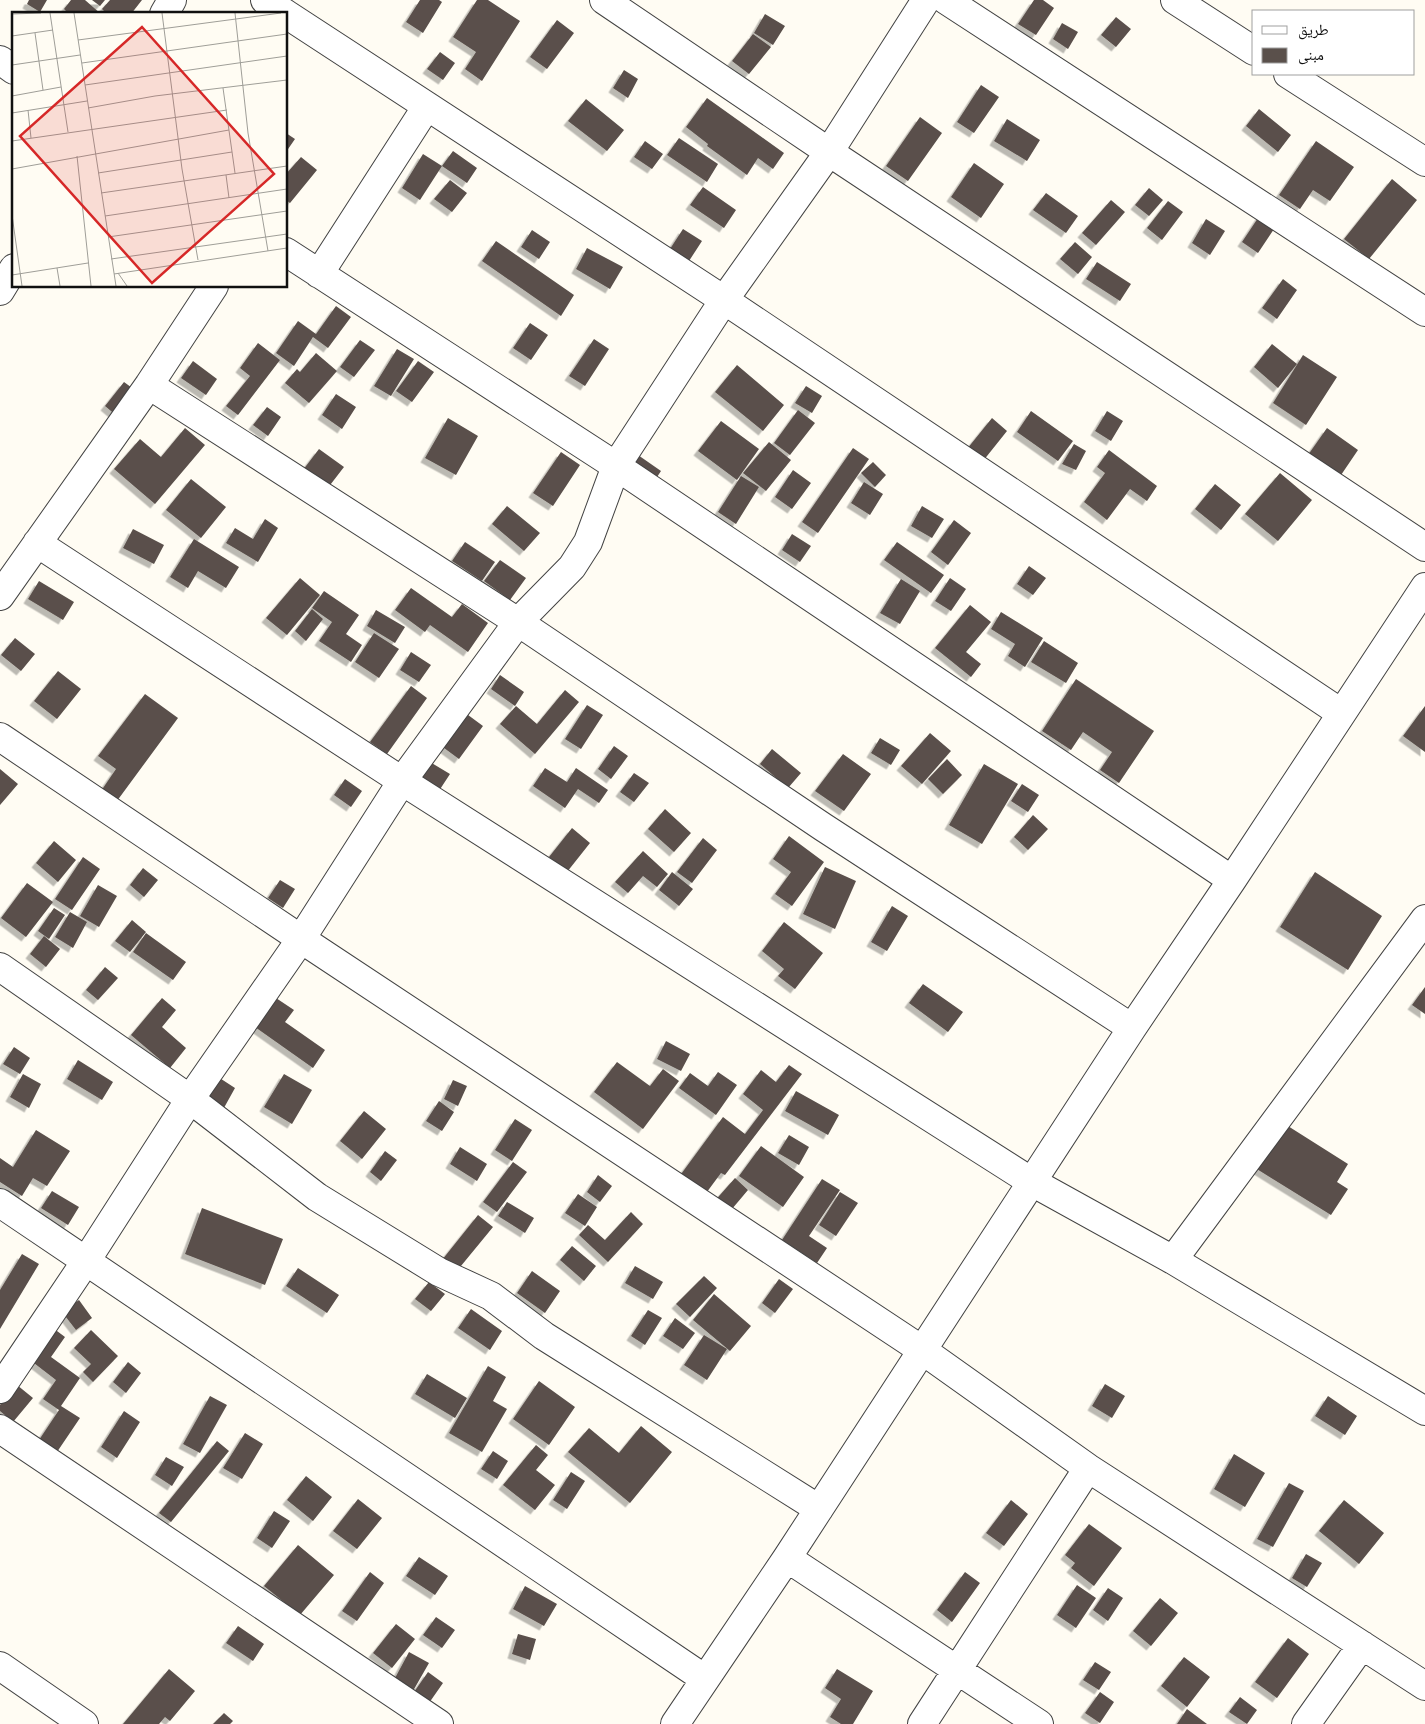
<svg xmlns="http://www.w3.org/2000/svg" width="1425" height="1724" font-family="'IBM Plex Serif','Noto Naskh Arabic',serif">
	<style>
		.building { fill: #5a504b; filter: url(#shadow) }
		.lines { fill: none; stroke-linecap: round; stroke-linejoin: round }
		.minor-casing { stroke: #434343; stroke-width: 30 }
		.minor { stroke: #fff; stroke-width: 28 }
		.inset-road { fill: none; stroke: #9f9e98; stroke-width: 1 }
		.view { fill: #d62828; fill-opacity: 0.15; stroke: #d62828; stroke-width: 2.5 }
		.inset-edge { fill: none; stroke: #101010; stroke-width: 2.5 }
	</style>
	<defs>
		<filter id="shadow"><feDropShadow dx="-4.5" dy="4.5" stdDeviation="0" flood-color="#0004"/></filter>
	</defs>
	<rect width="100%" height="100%" fill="#fffcf3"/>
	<!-- building -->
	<path class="building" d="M29,0H47L40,12L27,4Z
		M71,0H85L101,14H69L64,9Z
		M92,0H105L100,6Z
		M110,0H142L131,14H107L102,9Z
		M420,0H439L442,2L423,33L406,22Z
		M477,0H488L520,21L482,81L465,69L476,52L453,37Z
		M1034,0H1043L1054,8L1036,35L1018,24Z
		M765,14L785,26L773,45L754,33Z
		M1116,17L1131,29L1116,47L1101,35Z
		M557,20L574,33L547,69L530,57Z
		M1062,23L1078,32L1068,49L1053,39Z
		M753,34L771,47L749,74L732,61Z
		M440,52L455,63L443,80L427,69Z
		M624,70L638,79L628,98L613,88Z
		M981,85L999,97L974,133L957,122Z
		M707,98L784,153L773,169L758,158L747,175L707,146L708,144L686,127Z
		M586,99L624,130L607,151L568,121Z
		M1259,109L1291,135L1278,152L1246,126Z
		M920,117L942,133L908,181L886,166Z
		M1007,119L1040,140L1027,161L994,141Z
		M286,133L295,139L286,152Z
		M679,138L718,164L707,182L667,155Z
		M645,141L663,154L652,169L634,157Z
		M1316,141L1354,167L1330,201L1313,190L1300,209L1279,195Z
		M453,151L477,168L467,183L442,166Z
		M423,154L442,166L420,200L402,188Z
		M301,157L317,170L290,203L286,200V174Z
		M974,163L1004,184L981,218L951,197Z
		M1392,179L1417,200L1369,259L1344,239Z
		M450,180L467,193L452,212L434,199Z
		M703,187L736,210L724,228L690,205Z
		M1149,188L1163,200L1149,216L1135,205Z
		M1046,193L1078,216L1066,233L1033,210Z
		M1111,200L1125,212L1096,245L1082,233Z
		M1168,201L1183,212L1162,240L1147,228Z
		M1260,215L1276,226L1258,253L1242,242Z
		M1206,219L1225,231L1210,255L1192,243Z
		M683,229L702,241L689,261L670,249Z
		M532,230L550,242L539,259L521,247Z
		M496,241L574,295L561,316L482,261Z
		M1075,242L1092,257L1078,274L1060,259Z
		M587,248L623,267L610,289L576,269Z
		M1097,262L1131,284L1120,301L1086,279Z
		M1283,279L1297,290L1277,319L1262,308Z
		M336,306L351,317L328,348L313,337L294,366L276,353L298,321L316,334Z
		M530,323L548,335L531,360L513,348Z
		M594,339L609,349L585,386L569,376Z
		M360,340L375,350L354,377L340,367Z
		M258,343L280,360L238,415L226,406L250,376L240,368Z
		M1272,344L1297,364L1278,388L1254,367Z
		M397,349L414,359L391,396L374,386Z
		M316,353L337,371L309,403L285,383L297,369L300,372Z
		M1303,355L1337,377L1306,425L1273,403Z
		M193,361L217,379L206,395L181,378Z
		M418,361L434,372L412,402L396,391Z
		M737,365L784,405L763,431L715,392Z
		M124,382L143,396L123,421L105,406Z
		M806,386L822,396L812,413L795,403Z
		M336,394L356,407L342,429L322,415Z
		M267,407L281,417L268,436L253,425Z
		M798,410L815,423L790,455L774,443Z
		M1031,411L1073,441L1058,461L1017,432Z
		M1107,411L1123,421L1111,441L1095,431Z
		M448,418L478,436L456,475L425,458Z
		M992,418L1007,431L983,461L967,449Z
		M721,421L759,449L737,480L698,451Z
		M185,428L205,445L155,504L114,469L140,439L161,457Z
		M1327,428L1358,450L1339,478L1308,455Z
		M769,442L791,460L766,491L743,473Z
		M1074,444L1086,451L1076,470L1062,464Z
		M853,448L869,459L818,533L802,522Z
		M319,449L344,467L327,489L303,470Z
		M1109,450L1157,486L1147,501L1130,489L1107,520L1084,502L1105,473L1097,467Z
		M561,452L580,465L553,506L533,493Z
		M638,455L661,471L649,489L626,474Z
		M873,462L886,475L875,487L861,473Z
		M793,470L811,483L792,509L775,497Z
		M1280,473L1312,500L1278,541L1245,514Z
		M741,476L759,487L736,524L718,512Z
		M191,479L226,507L201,538L166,510Z
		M864,482L883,494L870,515L851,503Z
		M1215,484L1241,505L1221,530L1195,509Z
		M507,506L540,533L524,551L492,524Z
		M922,506L944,519L932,538L911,526Z
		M265,519L278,528L258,562L226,543L235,528L253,539Z
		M954,520L971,533L948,565L931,552Z
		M133,529L164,545L154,564L123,548Z
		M792,534L811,546L800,562L782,550Z
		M194,539L239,567L226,588L198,571L188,588L170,577Z
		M465,542L495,562L482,581L452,561Z
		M897,542L944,575L931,593L884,560Z
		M500,560L526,578L510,600L484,581Z
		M1029,566L1046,578L1033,595L1017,584Z
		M300,578L320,595L287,635L266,618Z
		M950,578L966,589L951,611L935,601Z
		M901,579L920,591L900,624L880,613Z
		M39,581L74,602L63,620L28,599Z
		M411,588L452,617L462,604L488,623L468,652L430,625L425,632L395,610Z
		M324,591L359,615L346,634L362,645L351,662L319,641L332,622L312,608Z
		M970,605L991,622L966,652L981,664L971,677L935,648Z
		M312,609L323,619L306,641L295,631Z
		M376,610L405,627L395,643L367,626Z
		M1001,612L1043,638L1025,667L1008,656L1015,644L991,629Z
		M374,633L399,649L379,678L355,662Z
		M15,638L35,654L21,671L1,655Z
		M1044,641L1078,663L1066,683L1031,662Z
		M411,652L431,665L419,682L400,670Z
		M58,671L81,689L57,719L34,701Z
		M500,675L524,692L515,706L491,689Z
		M1076,679L1154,731L1119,783L1100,770L1112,752L1083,732L1071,750L1042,731Z
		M411,686L427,698L387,754L370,742Z
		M565,690L579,702L535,754L500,724L516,706L537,724Z
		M145,694L178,718L114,805L99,794L116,769L98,756Z
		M587,705L603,715L581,749L565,739Z
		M1425,706V752L1403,736Z
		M464,712L483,726L459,759L440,745Z
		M930,733L951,751L922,784L901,766Z
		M880,738L900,750L891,765L871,753Z
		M614,746L628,756L611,779L598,769Z
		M772,749L801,773L788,788L760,764Z
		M843,754L871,774L844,811L815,791Z
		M947,759L962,775L943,794L928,779Z
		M430,762L450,774L433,800L414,787Z
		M984,764L1018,784L982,844L949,825Z
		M545,768L567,782L576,768L608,790L599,803L578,789L565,808L533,786Z
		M0,769L18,784L0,805Z
		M634,773L649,783L634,802L620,792Z
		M345,779L362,791L351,807L334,795Z
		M1022,784L1039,795L1028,812L1011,801Z
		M665,809L691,833L674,852L648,829Z
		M1033,815L1048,829L1028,850L1014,837Z
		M572,828L590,843L567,872L549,857Z
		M789,836L824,862L792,906L775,894L791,872L773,859Z
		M703,838L717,850L692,883L677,872Z
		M54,841L76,860L58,882L36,863Z
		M643,851L668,874L657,887L643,876L628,893L615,882Z
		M83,857L100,869L72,910L55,899Z
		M825,867L856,881L835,929L803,914Z
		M143,868L158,880L144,897L130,885Z
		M672,872L693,889L679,906L659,890Z
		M1315,872L1382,916L1348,970L1280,927Z
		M280,880L295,889L283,908L268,898Z
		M27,883L53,902L26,937L1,918Z
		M98,885L117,896L99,927L80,916Z
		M892,906L908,916L887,951L871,942Z
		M54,908L65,915L49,939L38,931Z
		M70,912L87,922L73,948L55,937Z
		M132,920L146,932L130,952L115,941Z
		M784,922L823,953L795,989L778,976L784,969L762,951Z
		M146,933L186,962L173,980L133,952Z
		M44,936L60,949L46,967L30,954Z
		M105,967L118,978L98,1000L86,990Z
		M923,984L963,1012L948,1032L909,1003Z
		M1425,987V1014L1412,1005Z
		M162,998L176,1010L162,1027L186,1048L170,1068L131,1035Z
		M276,998L294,1010L285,1022L325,1050L313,1068L255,1027Z
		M666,1041L690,1054L681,1071L657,1059Z
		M14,1047L30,1058L20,1074L3,1064Z
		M78,1060L113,1082L102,1100L67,1079Z
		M617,1062L650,1086L663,1069L679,1081L643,1129L594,1092Z
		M789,1065L802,1074L725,1175L721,1173L701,1200L676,1181L723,1117L745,1134L763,1110L743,1094L761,1070L776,1082Z
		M718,1072L737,1085L716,1115L679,1088L690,1073L708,1086Z
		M23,1074L41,1084L29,1108L10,1097Z
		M284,1074L312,1090L292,1124L264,1107Z
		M215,1075L235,1088L220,1115L199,1103Z
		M453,1080L467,1086L458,1106L444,1099Z
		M796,1091L839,1115L828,1135L785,1111Z
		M439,1101L454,1112L442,1131L426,1121Z
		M364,1111L386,1129L362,1159L340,1141Z
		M515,1119L532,1130L512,1161L495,1150Z
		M1280,1121L1348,1164L1337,1182L1348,1189L1331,1215L1252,1166Z
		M36,1130L70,1151L47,1186L33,1178L22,1196L0,1182V1158L13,1167Z
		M789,1135L809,1147L799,1165L778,1153Z
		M761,1146L804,1177L783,1207L739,1176Z
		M460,1147L487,1164L477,1181L450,1164Z
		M385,1151L397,1160L381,1181L370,1172Z
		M513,1162L527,1172L497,1212L483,1202Z
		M598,1175L612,1186L600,1202L587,1192Z
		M735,1178L748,1190L726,1216L712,1204Z
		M822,1179L840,1190L809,1236L827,1248L817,1263L782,1240Z
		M52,1191L79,1207L68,1225L41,1208Z
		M840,1192L858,1203L836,1236L819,1225Z
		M578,1194L597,1207L585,1226L565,1213Z
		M507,1202L534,1218L525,1233L498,1216Z
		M202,1208L283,1239L265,1285L185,1254Z
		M631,1212L643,1224L608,1262L579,1235L588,1225L605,1240Z
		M478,1215L493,1227L456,1272L442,1260Z
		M572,1246L596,1266L584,1281L560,1260Z
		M22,1254L39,1264L0,1329V1290Z
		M635,1266L663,1282L653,1299L625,1283Z
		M298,1268L339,1295L327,1313L286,1286Z
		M532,1271L560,1291L545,1313L517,1293Z
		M704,1276L717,1288L690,1317L676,1304Z
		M779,1279L793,1289L775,1313L762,1303Z
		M429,1282L445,1294L431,1311L415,1299Z
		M714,1294L751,1326L730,1351L693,1320Z
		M79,1300L92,1318L76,1330L62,1312Z
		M471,1309L502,1331L490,1350L458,1328Z
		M648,1310L662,1318L645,1345L631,1336Z
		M675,1318L695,1333L683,1349L663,1336Z
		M53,1328L65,1337L51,1357L80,1378L61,1406L80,1418L57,1452L39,1440L59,1410L43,1399L56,1380L30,1360Z
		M91,1330L118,1356L93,1382L83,1372L91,1364L74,1348Z
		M704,1335L727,1349L707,1380L684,1365Z
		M128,1362L141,1373L126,1393L113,1382Z
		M488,1366L506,1377L493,1401L507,1409L482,1452L449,1433Z
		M427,1374L467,1398L455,1418L415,1394Z
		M539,1381L575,1407L549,1445L513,1419Z
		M1105,1384L1125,1396L1112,1418L1092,1406Z
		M17,1385L33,1398L13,1422L0,1411V1405Z
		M210,1396L227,1405L200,1453L183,1444Z
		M1328,1396L1357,1416L1345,1435L1315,1416Z
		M124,1411L140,1422L117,1458L101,1447Z
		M641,1426L672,1452L630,1503L568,1452L589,1428L619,1453Z
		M245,1433L263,1444L242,1479L223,1468Z
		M217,1441L229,1451L171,1522L159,1513Z
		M536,1445L548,1455L536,1470L555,1485L535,1510L503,1485Z
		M493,1451L508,1461L497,1479L481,1469Z
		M1234,1454L1265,1473L1245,1507L1214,1489Z
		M166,1457L184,1467L172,1486L155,1475Z
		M571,1472L585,1481L567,1509L553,1500Z
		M306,1476L332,1497L313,1521L287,1500Z
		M1289,1483L1304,1491L1273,1547L1257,1539Z
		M358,1499L382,1518L357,1549L333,1531Z
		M1011,1500L1028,1514L1004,1546L986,1533Z
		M1344,1500L1384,1533L1359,1564L1319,1531Z
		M274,1511L290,1521L272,1548L257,1538Z
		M1089,1524L1122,1548L1094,1586L1071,1568L1075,1563L1065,1555Z
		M298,1545L334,1575L300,1615L264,1586Z
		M1306,1554L1322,1563L1307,1587L1292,1578Z
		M419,1557L448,1576L435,1595L406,1576Z
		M370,1572L384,1583L357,1621L342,1611Z
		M965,1572L980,1583L952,1622L937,1610Z
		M1077,1585L1096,1598L1076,1628L1057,1615Z
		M525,1586L557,1604L544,1626L513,1609Z
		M1108,1588L1123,1598L1108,1621L1093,1610Z
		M1160,1598L1178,1613L1151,1646L1133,1631Z
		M436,1617L455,1630L442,1648L423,1635Z
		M396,1624L415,1639L392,1668L373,1653Z
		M238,1626L264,1644L253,1661L226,1643Z
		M518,1634L536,1639L530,1660L512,1654Z
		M1288,1638L1309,1654L1277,1698L1255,1682Z
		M409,1652L429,1663L413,1691L394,1680Z
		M1184,1657L1210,1677L1187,1707L1161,1686Z
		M1095,1662L1111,1672L1099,1690L1083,1680Z
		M169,1669L195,1691L170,1721L165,1717L159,1724H123Z
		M837,1669L873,1691L853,1724H841L830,1717L841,1699L825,1688Z
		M428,1672L443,1683L429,1703L414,1692Z
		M1100,1692L1114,1702L1100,1723L1085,1713Z
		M1240,1697L1257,1710L1247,1724L1229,1712Z
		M1187,1709L1207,1724H1177Z
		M224,1713L233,1721L230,1724H213Z"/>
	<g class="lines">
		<defs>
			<path id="minor" d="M265,0L286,14
				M604,0L829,152L1425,547
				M946,0L1425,312
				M1175,0L1254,51
				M164,14L172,0
				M286,14L724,300L1341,713
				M0,60L14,70
				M1288,74L1425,162
				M286,252L616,466L1232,880
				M319,274L427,106
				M0,291L14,268
				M149,385L518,622L823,827L1132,1028
				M37,543L402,781L1032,1182L1173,1260L1425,1411
				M0,596L149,385L214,286
				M0,737L301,939L922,1350L1088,1468L1425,1686
				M0,967L190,1099L317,1197L439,1272L491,1296L544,1336L819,1509
				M0,1203L705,1679
				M1173,1260L1425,919
				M0,1389L86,1261L190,1099L301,939L402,781L518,622L572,567L588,542L616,466L724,300L829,152L926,0
				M0,1429L439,1724
				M787,1558L1039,1724
				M0,1666L84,1724
				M675,1724L787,1558L1132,1028L1232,880L1425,587
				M922,1724L1088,1468
				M1306,1724L1362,1645"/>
		</defs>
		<!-- minor casing -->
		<use href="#minor" class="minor-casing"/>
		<!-- minor -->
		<use href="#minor" class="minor"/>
	</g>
	<!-- overview -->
	<g transform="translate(12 12)">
		<rect width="275" height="275" fill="#fffcf3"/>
		<path class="inset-road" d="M38,1L56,120M62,1L104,274M150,1L170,157L186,248M223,1L236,121L256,239M0,2L29,1M23,21L31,78M0,24L41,18M66,28L269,1M70,51L275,22M0,53L68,43M73,73L275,44M211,76L223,161M0,84L49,75M76,96L143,84L275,68M16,98L19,126M0,101L75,89M0,129L215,98M65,144L79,274M0,157L217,118M86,161L220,140M214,163L217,186M89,181L275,154M0,203L10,274M93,204L275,177M96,225L275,199M99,247L275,222M45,256L48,274M106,261L115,274M102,262L275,236M0,263L76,251"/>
		<path class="view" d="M130,15L262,162L140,271L8,124Z"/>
		<rect width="275" height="275" class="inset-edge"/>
	</g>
	<!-- legend -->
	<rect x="1252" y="10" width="162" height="65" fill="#ffffff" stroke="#9f9f9f"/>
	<rect x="1262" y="26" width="25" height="8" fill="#ffffff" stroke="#9f9f9f"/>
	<text x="1298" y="35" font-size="15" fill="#101010">طريق</text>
	<rect x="1262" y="48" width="25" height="15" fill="#5a504b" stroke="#9f9f9f"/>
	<text x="1298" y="60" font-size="15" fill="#101010">مبنى</text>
</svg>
